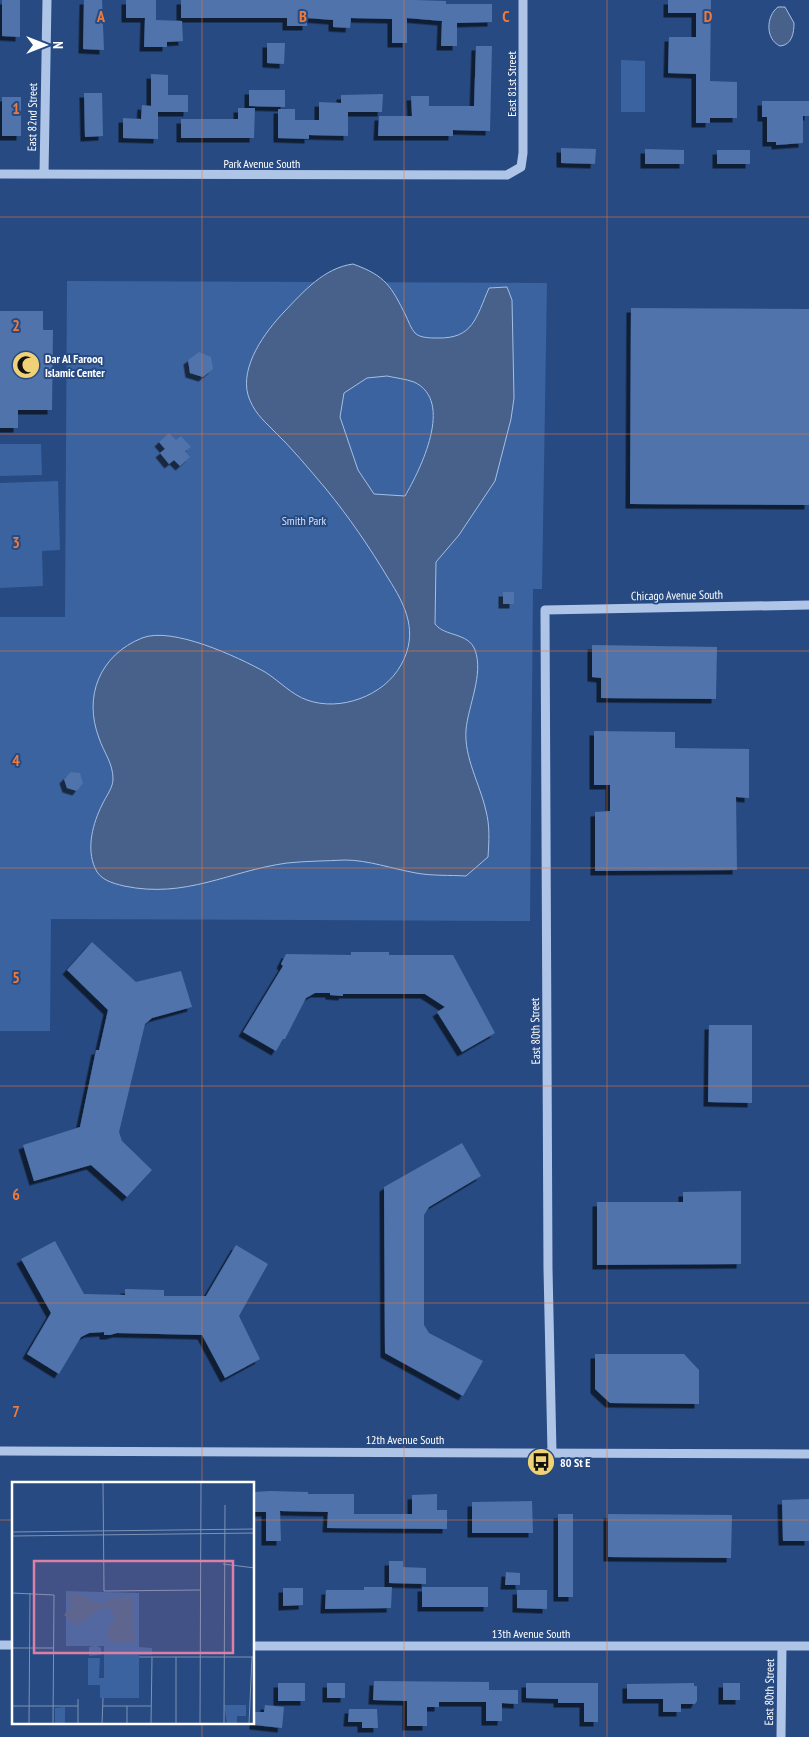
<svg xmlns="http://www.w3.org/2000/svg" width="809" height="1737" font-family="'PT Sans Narrow',sans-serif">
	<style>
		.green { fill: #3b639f }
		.water { fill: #48618a; stroke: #a4c0e7; fill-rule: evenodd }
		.building { fill: #4f73aa; filter: url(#shadow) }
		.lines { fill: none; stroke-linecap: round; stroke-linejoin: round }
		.minor { stroke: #afc5e7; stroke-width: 9 }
		.grid { fill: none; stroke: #ed7a3d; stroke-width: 1; stroke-opacity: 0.55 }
		.labels { text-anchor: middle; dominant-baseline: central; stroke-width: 4; stroke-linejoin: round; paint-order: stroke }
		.street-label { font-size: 12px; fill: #fff; stroke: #274a82 }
		.poi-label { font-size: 12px; font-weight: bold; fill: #fff; stroke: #274a82; text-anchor: start }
		.park-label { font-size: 12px; fill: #d2e0f5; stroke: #274a82 }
		.inset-road { fill: none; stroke: #7d92b4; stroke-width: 1 }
		.view { fill: #dd80a5; fill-opacity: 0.15; stroke: #dd80a5; stroke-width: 2.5 }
		.inset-edge { fill: none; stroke: #fff; stroke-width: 2.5 }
		.grid-label { font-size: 16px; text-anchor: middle; font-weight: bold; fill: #ed7a3d; stroke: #274a82; stroke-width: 4; stroke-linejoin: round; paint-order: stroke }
	</style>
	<defs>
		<filter id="shadow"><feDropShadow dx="-4.5" dy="4.5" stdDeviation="0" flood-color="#0009"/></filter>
	</defs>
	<rect width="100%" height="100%" fill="#274a82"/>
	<!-- green -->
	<path class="green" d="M621,60L645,61V112H621Z
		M67,281L547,283L542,589H533L530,921L51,919L50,1031H0V617H65Z
		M0,444H41L42,475L0,476Z
		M58,481L60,550L42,551L43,586L0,588V483Z"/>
	<!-- water -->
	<path class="water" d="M778,7H785L794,23C794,33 792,45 780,46C765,39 766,16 778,7Z
		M353,264C386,276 391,286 406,316C408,320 411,329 415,333C420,338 430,338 437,338C473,339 476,318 489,288L507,287L512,300L514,398L511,419L495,481L459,535L436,562L435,624C445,637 468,632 475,650C484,674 468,706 466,730C464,758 480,784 486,811C490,826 489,841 488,857L466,876C450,875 432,876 416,873C393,869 368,860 345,860C326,861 306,861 287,863C229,871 186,899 124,886C112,883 100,880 95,868C86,848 93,823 102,805C106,796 113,788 113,779C113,763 104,753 99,738C83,696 100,655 142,638C172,626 238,657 265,672C278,680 292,695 307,700C340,712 384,696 401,665C419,633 406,606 388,578C370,548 349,517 326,489C309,469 292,448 273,430C262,419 253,411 248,395C240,366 265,332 284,312C304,291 324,268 353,264ZM387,376C396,378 406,379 414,382C455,401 420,470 405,496L374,494L358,470L340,417L344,393L367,378Z"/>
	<!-- building -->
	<path class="building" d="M2,0H20V37L2,36Z
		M84,0H102L104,50L83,49Z
		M126,0H156V20L182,21L183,41L167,42V47H144L145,18H126Z
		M181,0H415L446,1V4H492V22L457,23V46H441L442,21L407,18V43H392V19L351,18L350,28L333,27V20L307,18V26H287V18H181Z
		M668,0H711L710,81L737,82V118H710V123H696V74L668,73L669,37H696V13H668Z
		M267,43H285L284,64L267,63Z
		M476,46H492L490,131L453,130V136H378L379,116H412L411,96H429V106H474Z
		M151,74L168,75V95H188V112H158V139L123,138V118L141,119L142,105L151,106Z
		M249,90H285V107L249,106Z
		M84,93H102L103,136L85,137Z
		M383,94L382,112H348V136L309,135V139L278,138V109H295V120H319V102L341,103V95Z
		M2,97H21V136H2Z
		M762,101H809V116H803V143L776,145V142H767V117H762Z
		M238,108H255L254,138H181V119H238Z
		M561,148L596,149L595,164L561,163Z
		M645,149L684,150V164H645Z
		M717,150H750V164H717Z
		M631,308L809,309V505L630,504Z
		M0,311H43V330H53L52,410H18V428H0Z
		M199,352L211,357L213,369L203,377L190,373L188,360Z
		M169,433L176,440L181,436L191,447L185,451L190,457L180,466L174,460L169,464L160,453L165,449L159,442Z
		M503,592H514V604H503Z
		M592,645L717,647L716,699L601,698V678L592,677Z
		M594,731L675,732V748L749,749V798L736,797L737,870L595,871V812L610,811V785H594Z
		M71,772L80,773L83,783L77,791L67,788L64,779Z
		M92,942L136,982L181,971L192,1007L152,1018L145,1024L119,1132L122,1141L152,1170L127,1197L91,1165L34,1181L23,1145L80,1127L96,1050H99L108,1010L67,970Z
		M351,952H389V955H453L495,1033L462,1052L437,1012L445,1007L425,994H343V996L330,995V993H315L306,998L285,1039H283L276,1051L243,1032L283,966L281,964L286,954L351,955Z
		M709,1025H752V1103L708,1102Z
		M462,1143L481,1176L429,1207L424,1215V1325L429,1333L483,1361L463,1396L385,1353L384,1187Z
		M741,1191V1264L597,1265V1202H683V1192Z
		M55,1241L84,1294L125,1295V1289L164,1290V1296H206L236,1245L268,1264L239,1316L260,1359L225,1378L202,1335L117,1333L110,1335H104V1332L89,1333L81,1337L59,1374L27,1354L51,1313L21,1259Z
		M595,1354H684L699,1370V1404L610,1403L595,1389Z
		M270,1491L308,1492V1494H354V1514H412V1495L437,1494V1510H447V1529L327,1528L328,1512L280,1511L281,1541H266V1512H254V1492Z
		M809,1499V1541H783L782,1500Z
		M532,1501L533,1533H472V1502Z
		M558,1514H573V1597H558Z
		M608,1514L732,1515L731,1558L608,1557Z
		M389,1561H403V1567L426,1568V1584L389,1583Z
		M506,1572L520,1573V1585H505Z
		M364,1587H392L391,1608L325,1609L326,1590H364Z
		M422,1587H488V1607H422Z
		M283,1588H303V1605L283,1606Z
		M517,1590H547V1609L517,1608Z
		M374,1681L489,1682V1690H518V1704L502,1703V1721H486V1702H439V1707H427V1726H407V1701L373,1700Z
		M278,1683H305V1701H278Z
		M327,1683H345V1698H327Z
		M526,1683H598V1722H584V1703H558V1699L526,1698Z
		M694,1683V1686H697V1701L695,1704H681V1712H663V1699H627V1684Z
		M723,1683H740V1700H723Z
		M265,1705L284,1707L282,1728L254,1725V1712H264Z
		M349,1709H377L378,1728H362V1722H348Z"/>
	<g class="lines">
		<!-- minor -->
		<path class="minor" d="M0,174L507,175L521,167L523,153V0
			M44,174L47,0
			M0,1451L809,1454
			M552,1452L548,1269L545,610L809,605
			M0,1645H14
			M254,1646H809
			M781,1737L782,1646"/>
	</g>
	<!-- grid -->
	<path class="grid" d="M202,0V1483M404,0V1737M607,0V1737M0,217H809M0,434H809M0,651H809M0,868H809M0,1086H809M0,1303H809M0,1520H14M254,1520H809M202,1723V1737"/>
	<!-- icons -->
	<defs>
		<symbol id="mosque-disc" viewBox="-11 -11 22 22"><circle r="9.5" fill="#efd275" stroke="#274a82"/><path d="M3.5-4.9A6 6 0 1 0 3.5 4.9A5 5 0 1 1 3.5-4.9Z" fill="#111"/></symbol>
		<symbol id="bus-disc" viewBox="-11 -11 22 22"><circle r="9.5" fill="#efd275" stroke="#274a82"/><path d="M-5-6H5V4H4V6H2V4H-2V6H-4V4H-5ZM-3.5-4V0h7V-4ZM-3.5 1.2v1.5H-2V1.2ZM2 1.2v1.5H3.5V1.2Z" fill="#111"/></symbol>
	</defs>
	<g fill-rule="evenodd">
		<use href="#mosque-disc" x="10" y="349" width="32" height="32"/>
		<use href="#bus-disc" x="525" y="1446" width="32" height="32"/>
	</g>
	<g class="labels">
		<!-- street labels -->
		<g class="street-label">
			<text transform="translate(511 84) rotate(-90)">East 81st Street</text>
			<text transform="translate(32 117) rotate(-89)">East 82nd Street</text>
			<text x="262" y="163">Park Avenue South</text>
			<text transform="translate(677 595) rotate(-1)">Chicago Avenue South</text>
			<text transform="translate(535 1031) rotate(-91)">East 80th Street</text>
			<text x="405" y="1439">12th Avenue South</text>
			<text x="531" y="1633">13th Avenue South</text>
			<text transform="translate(769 1692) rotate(-89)">East 80th Street</text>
		</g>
		<!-- poi labels -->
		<g class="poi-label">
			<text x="45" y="358">Dar Al Farooq<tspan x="45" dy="14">Islamic Center</tspan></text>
			<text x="560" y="1462">80 St E</text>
		</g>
		<!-- park labels -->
		<g class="park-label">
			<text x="304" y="520">Smith Park</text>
		</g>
	</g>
	<!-- overview -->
	<g transform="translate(12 1482)">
		<rect width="242" height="242" fill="#274a82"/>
		<path d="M54,109L127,111V165L140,166V173H127V216H88V203H76V176H88L87,196H92V164H85L89,166V173L77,174V165L81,164H54ZM212,223H234V234H225V242H215ZM53,225V242H43V226Z" fill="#3b639f"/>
		<path d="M67,112L86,121L93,122L96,117L120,115L123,159L103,161L96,158L95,151L103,134L97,125L86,128L67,143L59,140L52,133L60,123L55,113Z" fill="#48618a"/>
		<path class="inset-road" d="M91,0L92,109L188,108M0,50L243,47M0,54L243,51M211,82L243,86M0,111L42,113L41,242M0,166H41M127,175H243M0,224H66M91,224H139M17,242L18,111M66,242V217M90,242L91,216M115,242V224M139,242L140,175M164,242V175M188,242L189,0M212,242L213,23M237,242L240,175"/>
		<path class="view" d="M22,79H221V171H22Z"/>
		<rect width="242" height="242" class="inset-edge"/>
	</g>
	<g class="grid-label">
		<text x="101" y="22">A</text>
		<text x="303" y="22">B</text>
		<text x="506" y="22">C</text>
		<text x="708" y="22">D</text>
		<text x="16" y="114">1</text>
		<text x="16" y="331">2</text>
		<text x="16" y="548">3</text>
		<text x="16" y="766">4</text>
		<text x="16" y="983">5</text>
		<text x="16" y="1200">6</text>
		<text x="16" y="1417">7</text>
	</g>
	<!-- north arrow -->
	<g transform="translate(45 45) rotate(90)" stroke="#274a82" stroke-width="4" paint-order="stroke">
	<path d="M0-4L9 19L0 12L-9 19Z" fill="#ffffff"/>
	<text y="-8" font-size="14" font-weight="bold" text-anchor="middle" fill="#ffffff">N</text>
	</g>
</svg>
